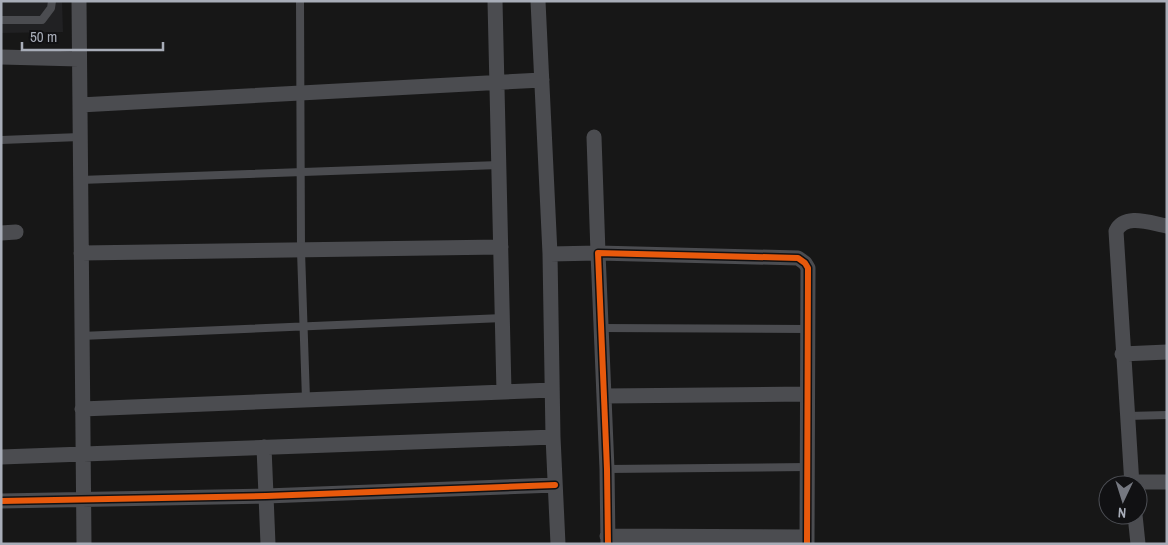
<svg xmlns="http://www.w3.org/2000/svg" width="1168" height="545" font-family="'Archivo Narrow',sans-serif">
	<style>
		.built { fill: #212123 }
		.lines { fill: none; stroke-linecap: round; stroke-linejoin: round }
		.service { stroke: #4b4c50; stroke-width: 8 }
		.minor { stroke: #4b4c50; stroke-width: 15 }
		.cycleway-casing { stroke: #111113; stroke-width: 9 }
		.cycleway { stroke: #e8590c; stroke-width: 6 }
	</style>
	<rect width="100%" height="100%" fill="#171717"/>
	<!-- built -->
	<path class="built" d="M1,1H62L63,32L1,33Z"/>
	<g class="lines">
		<!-- service -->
		<path class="service" d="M300,1L301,251L306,399
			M1,20H42L51,8L52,1
			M1,140L80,137
			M80,180L499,165
			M601,328L807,329
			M81,336L503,318
			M1127,416L1167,415
			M607,469L807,467"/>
		<!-- minor -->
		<path class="minor" d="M79,1L84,544
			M495,1L504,392
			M538,1L550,254L553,437L558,544
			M1,57L79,59
			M80,105L542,80
			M1,233L16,232
			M81,253L501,247
			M550,254L598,253L594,137
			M1122,354L1167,352
			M604,396L807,394
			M82,409L552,390
			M264,447L268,544
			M1,457L553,437
			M1132,482H1167
			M1132,485L1116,231C1125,213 1150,223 1167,226
			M1,501L266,496L555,485
			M1135,515L1138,544
			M607,536L807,537
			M608,544L607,469L598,253L798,258L805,263L808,268L807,544"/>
		<defs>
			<path id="cycleway" d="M1,501L266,496L555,485
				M608,544L607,469L598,253L798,258L805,263L808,268L807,544"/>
		</defs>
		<!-- cycleway casing -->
		<use href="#cycleway" class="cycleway-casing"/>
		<!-- cycleway -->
		<use href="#cycleway" class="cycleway"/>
	</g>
	<!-- border -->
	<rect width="1168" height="545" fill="none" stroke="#a8adb8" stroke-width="5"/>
	<!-- north arrow -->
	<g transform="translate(1123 500) rotate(184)"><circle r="24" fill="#111113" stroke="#4d4f55"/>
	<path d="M0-4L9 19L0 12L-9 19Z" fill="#757880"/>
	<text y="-8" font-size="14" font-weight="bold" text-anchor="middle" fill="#a8adb8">N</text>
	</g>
	<!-- scale -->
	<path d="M22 42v8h141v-8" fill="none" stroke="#a8adb8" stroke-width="2.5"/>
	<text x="30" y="42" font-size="15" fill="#a8adb8" stroke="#111113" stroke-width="4" paint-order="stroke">50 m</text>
</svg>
